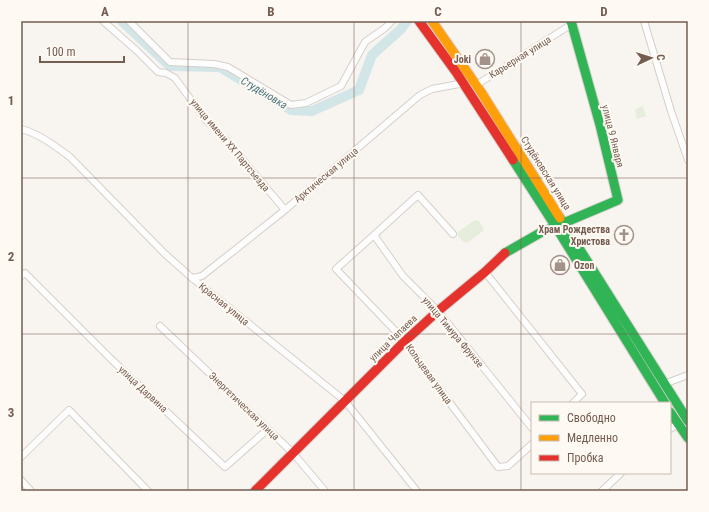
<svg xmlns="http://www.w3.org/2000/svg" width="709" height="512" font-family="'Roboto Condensed',sans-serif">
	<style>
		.green { fill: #e6eddc }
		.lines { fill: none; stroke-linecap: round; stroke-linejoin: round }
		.river { stroke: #d2e5e7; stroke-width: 10 }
		.street-casing { stroke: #d6d0cb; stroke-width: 8 }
		.fast-casing { stroke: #d6d0ca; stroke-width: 11 }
		.slow-casing { stroke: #d6d0ca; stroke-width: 11 }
		.jam-casing { stroke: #d6d0ca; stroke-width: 11 }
		.street { stroke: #fefdfd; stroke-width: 6 }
		.fast { stroke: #30b455; stroke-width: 9 }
		.slow { stroke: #ff9f0a; stroke-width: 9 }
		.jam { stroke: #e5322d; stroke-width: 9 }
		.grid { fill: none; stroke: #745d51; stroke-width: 1; stroke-opacity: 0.55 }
		.labels { text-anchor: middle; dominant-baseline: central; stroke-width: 4; stroke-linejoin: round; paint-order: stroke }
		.street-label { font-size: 10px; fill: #745d51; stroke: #fef9f3 }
		.poi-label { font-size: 10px; font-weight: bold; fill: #745d51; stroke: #fef9f3; text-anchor: end }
		.water-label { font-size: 11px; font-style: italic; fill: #49757e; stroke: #fef9f3 }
		.neatline { fill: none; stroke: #745d51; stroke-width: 1.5 }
		.grid-label { font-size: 13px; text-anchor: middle; font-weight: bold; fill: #745d51 }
	</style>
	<rect width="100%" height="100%" fill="#f8f4f0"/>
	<!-- green -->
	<path class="green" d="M643,106L646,116L637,119L635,109Z
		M475,220L479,221L483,228V231L467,243L463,242L458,236V232Z"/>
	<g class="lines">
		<!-- river -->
		<path class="river" d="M122,21L170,66L220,67L291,110L312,111L359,90L372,55L401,29L407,21"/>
		<defs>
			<path id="street" d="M103,21L136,50L158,72L166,73L175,78L205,119L227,141L285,210
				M129,21L170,62L214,64L228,67L291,105L306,103L341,86L365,42L385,28L392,21
				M644,21L671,111L688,160
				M474,85L481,82L572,24V23
				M21,129C40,134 55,146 70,157L164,253L192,278L345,401L417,491
				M453,234L418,195L374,235L336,269L405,341L429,375L498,467L508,466L532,444
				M374,235L403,276L438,311L532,428
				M485,272L582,394L573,403
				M21,276L25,273L111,359L225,467L268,429
				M192,278L202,276L285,210L420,95L432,89L459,84L465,85
				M160,326L293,453L325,491
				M664,384L688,375
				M670,429L678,424
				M21,457L69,410L148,491
				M21,480L31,491
				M602,491L621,473"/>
			<path id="fast" d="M513,160L556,227L665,403
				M560,218L688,421
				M505,253L540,233L618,200L600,125L571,21
				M670,412L688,438"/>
			<path id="slow" d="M432,21L481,92L560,218"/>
			<path id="jam" d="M419,21L456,72L513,160
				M255,491L405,341L438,311L485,272L505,253"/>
		</defs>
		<!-- street casing -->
		<use href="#street" class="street-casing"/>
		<!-- fast casing -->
		<use href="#fast" class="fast-casing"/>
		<!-- slow casing -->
		<use href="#slow" class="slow-casing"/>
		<!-- jam casing -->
		<use href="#jam" class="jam-casing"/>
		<!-- street -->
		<use href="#street" class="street"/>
		<!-- fast -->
		<use href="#fast" class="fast"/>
		<!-- slow -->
		<use href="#slow" class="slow"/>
		<!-- jam -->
		<use href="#jam" class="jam"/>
	</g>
	<!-- grid -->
	<path class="grid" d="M188,21V491M354,21V491M521,21V491M21,178H688M21,334H688"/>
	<!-- icons -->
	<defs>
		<symbol id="shop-ring" viewBox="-11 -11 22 22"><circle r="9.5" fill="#fef9f3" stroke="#a29289" stroke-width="1.5"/><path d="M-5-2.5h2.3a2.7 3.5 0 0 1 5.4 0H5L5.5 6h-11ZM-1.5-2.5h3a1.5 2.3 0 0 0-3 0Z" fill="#a29289"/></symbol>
		<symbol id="church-ring" viewBox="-11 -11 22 22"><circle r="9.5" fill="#fef9f3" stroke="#a29289" stroke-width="1.5"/><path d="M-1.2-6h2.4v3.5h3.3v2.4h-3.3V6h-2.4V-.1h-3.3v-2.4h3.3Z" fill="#a29289"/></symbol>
	</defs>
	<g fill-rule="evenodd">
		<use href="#shop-ring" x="474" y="48" width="22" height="22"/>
		<use href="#church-ring" x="613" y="224" width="22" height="22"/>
		<use href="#shop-ring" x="549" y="254" width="22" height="22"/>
	</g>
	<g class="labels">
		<!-- street labels -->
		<g class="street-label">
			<text transform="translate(520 57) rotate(-32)">Карьерная улица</text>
			<text transform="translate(613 136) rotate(76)">улица 9 Января</text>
			<text transform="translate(230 145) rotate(50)">улица имени ХХ Партсъезда</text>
			<text transform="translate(546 173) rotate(58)">Студёновская улица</text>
			<text transform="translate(326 175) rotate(-40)">Арктическая улица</text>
			<text transform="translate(224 304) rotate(39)">Красная улица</text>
			<text transform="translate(453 332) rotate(50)">улица Тимура Фрунзе</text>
			<text transform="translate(393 338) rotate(-44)">улица Чапаева</text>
			<text transform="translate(429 374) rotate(54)">Кольцевая улица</text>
			<text transform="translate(143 389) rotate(43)">улица Дарвина</text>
			<text transform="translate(244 406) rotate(44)">Энергетическая улица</text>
		</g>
		<!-- poi labels -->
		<g class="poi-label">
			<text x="471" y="59">Joki</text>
			<text x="610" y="229">Храм Рождества<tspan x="610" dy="12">Христова</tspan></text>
			<text x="574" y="265" text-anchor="start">Ozon</text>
		</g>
		<!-- water labels -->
		<g class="water-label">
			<text transform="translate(264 93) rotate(31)">Студёновка</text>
		</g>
	</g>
	<!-- border -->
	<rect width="709" height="512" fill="none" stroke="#fef9f3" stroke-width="44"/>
	<!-- legend -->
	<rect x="531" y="402" width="140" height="72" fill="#fef9f3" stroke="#c7bbb2"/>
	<rect x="539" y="415" width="20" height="6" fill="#30b455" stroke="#c7bbb2"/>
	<text x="567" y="422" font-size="12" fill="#745d51">Свободно</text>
	<rect x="539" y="435" width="20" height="6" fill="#ff9f0a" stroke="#c7bbb2"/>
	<text x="567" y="442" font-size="12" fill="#745d51">Медленно</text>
	<rect x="539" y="455" width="20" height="6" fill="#e5322d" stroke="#c7bbb2"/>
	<text x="567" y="462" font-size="12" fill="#745d51">Пробка</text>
	<!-- north arrow -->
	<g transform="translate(651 58) rotate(86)" stroke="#fef9f3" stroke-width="3" paint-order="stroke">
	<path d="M0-3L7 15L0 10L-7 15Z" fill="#745d51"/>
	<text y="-6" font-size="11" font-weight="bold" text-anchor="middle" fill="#745d51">С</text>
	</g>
	<!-- scale -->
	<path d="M40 56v6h84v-6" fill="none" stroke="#745d51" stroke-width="2"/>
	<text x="46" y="56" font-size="12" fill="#745d51" stroke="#fef9f3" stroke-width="3" paint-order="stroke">100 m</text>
	<rect x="22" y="22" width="665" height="468" class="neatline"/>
	<g class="grid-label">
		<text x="105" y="16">A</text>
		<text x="271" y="16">B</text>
		<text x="438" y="16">C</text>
		<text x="604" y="16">D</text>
		<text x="11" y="105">1</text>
		<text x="11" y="261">2</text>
		<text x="11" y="417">3</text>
	</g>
</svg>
